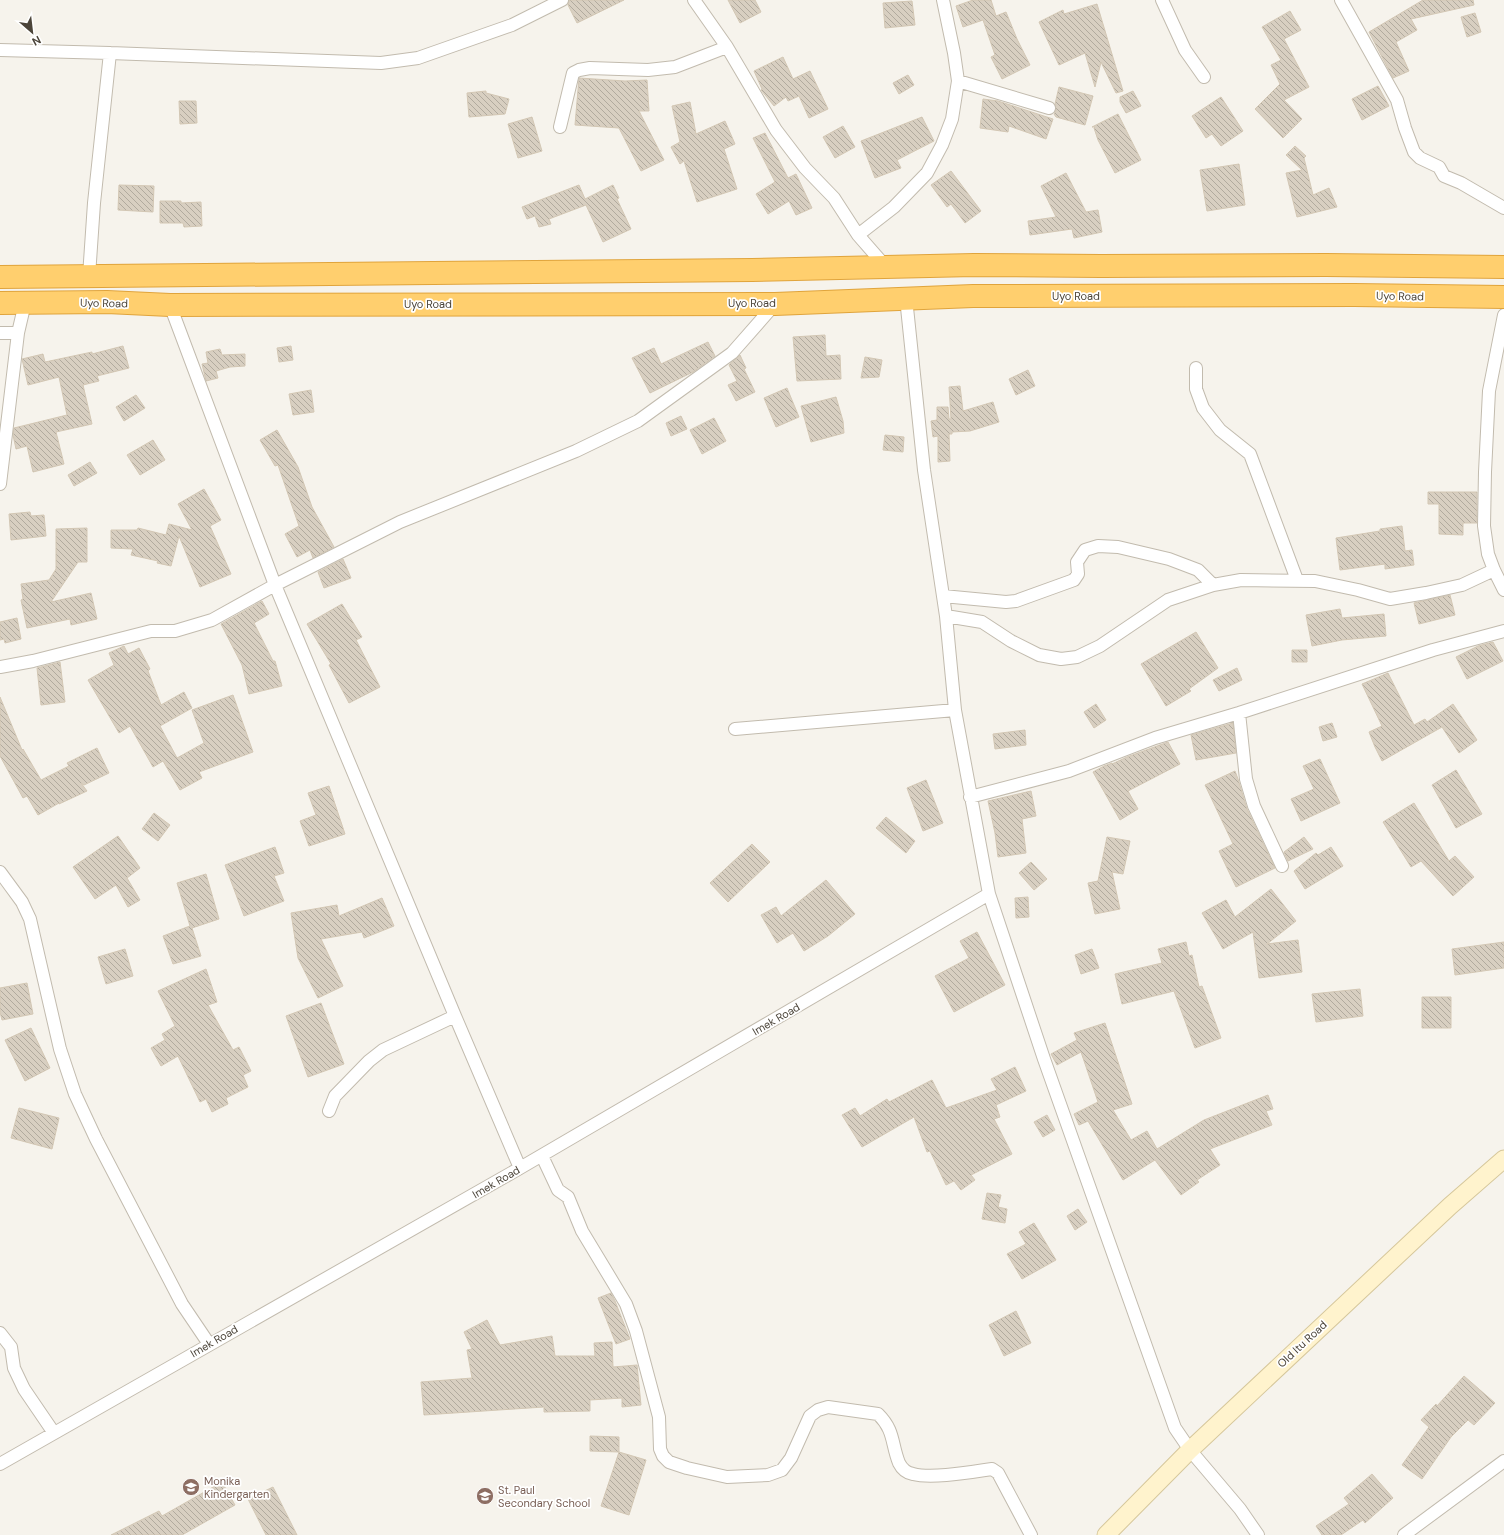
<svg xmlns="http://www.w3.org/2000/svg" width="1504" height="1535" font-family="'DM Sans',sans-serif">
	<style>
		.building { fill: url(#building-back-hatch); stroke: #d3c7b4 }
		.lines { fill: none; stroke-linecap: round; stroke-linejoin: round }
		.street-casing { stroke: #c2bbae; stroke-width: 14 }
		.secondary-casing { stroke: #d6c79b; stroke-width: 19 }
		.highway-casing { stroke: #e0a43c; stroke-width: 24 }
		.street { stroke: #fff; stroke-width: 12 }
		.secondary { stroke: #fff3cd; stroke-width: 17 }
		.highway { stroke: #ffcf6e; stroke-width: 22 }
		.labels { text-anchor: middle; dominant-baseline: central; stroke-width: 3.5; stroke-linejoin: round; paint-order: stroke }
		.street-label { font-size: 11px; fill: #4b4439; stroke: #fff }
		.education-label { font-size: 11px; fill: #785e54; stroke: #fff; text-anchor: start }
	</style>
	<defs>
		<pattern id="building-back-hatch" width="6" height="6" patternUnits="userSpaceOnUse"><rect width="6" height="6" fill="#d8cfc1"/><path d="M-1 5l2 2M0 0l6 6M5-1l2 2" fill="none" stroke="#b1aa9e"/></pattern>
	</defs>
	<rect width="100%" height="100%" fill="#f6f3ec"/>
	<!-- building -->
	<path class="building" d="M569,0H624L577,23L568,5Z
		M728,0H755L761,12L740,23Z
		M973,0H991L996,16L1006,12L1017,39L1030,65L1002,79L991,57L995,55L983,20L963,27L956,6Z
		M1423,0H1473L1474,5L1411,19L1417,30L1396,42L1409,71L1393,78L1369,32Z
		M912,1L915,25L885,28L883,3Z
		M1097,4L1123,91L1116,93L1101,62L1095,87L1085,53L1059,65L1039,22L1063,10L1064,14Z
		M1290,11L1301,30L1284,39L1309,87L1284,100L1302,119L1283,138L1255,109L1280,84L1271,65L1281,60L1262,27Z
		M1475,13L1481,32L1467,37L1461,17Z
		M783,57L793,79L810,71L828,109L809,118L799,96L788,101L786,97L774,106L761,90L762,89L754,71Z
		M908,75L914,85L899,94L893,83Z
		M579,78L625,81L647,80L649,111H639L664,160L641,171L619,128L575,125Z
		M1378,86L1389,106L1362,120L1352,99Z
		M1059,87L1093,96L1085,125L1056,117L1054,114L1056,110L1055,104Z
		M486,91V93L509,99L505,114L469,117L467,93Z
		M1133,91L1141,106L1126,113L1120,102V97Z
		M1221,97L1243,131L1221,146L1212,134L1206,138L1192,116Z
		M983,99L998,101L1053,119L1046,139L1009,126L1008,132L980,128Z
		M179,101H196L197,123L180,124Z
		M690,102L696,134L725,121L735,144L724,149L737,189L697,202L684,161L680,164L671,147L680,142L672,106Z
		M1118,114L1141,160L1115,173L1098,140L1094,128L1095,127H1092Z
		M532,117L542,151L518,158L508,124Z
		M922,117L934,141L897,160L901,168L875,178L861,141Z
		M843,126L855,147L835,158L823,137Z
		M765,133L788,178L796,174L812,208L796,215L789,201L768,214L756,194L775,182L753,138Z
		M1295,146L1306,156L1304,158L1313,195L1329,188L1337,207L1297,217L1286,173L1302,170L1286,155Z
		M1239,164L1245,205L1207,211L1200,170Z
		M951,171L981,211L965,223L951,204L947,207L931,185Z
		M1066,173L1086,212L1098,210L1102,232L1074,238L1072,229L1030,235L1028,221L1056,217L1041,186Z
		M119,185L154,186L153,212L118,210Z
		M579,185L585,199L613,185L619,198L617,199L631,229L603,242L586,205L549,219L551,224L539,227L535,216L527,219L522,207Z
		M160,201H181V203L201,202L202,226L184,227L183,223H160Z
		M825,335L826,356L840,355L841,379L797,381L793,337Z
		M708,342L715,356L693,372L650,393L632,358L654,348L661,364Z
		M123,346L129,368L97,376L99,381L83,385L92,424L56,432L64,464L33,472L27,446L16,449L13,435L14,428L67,415L59,377L28,385L22,359L43,354L45,362L92,352V354Z
		M291,346L293,360L279,362L277,348Z
		M220,349L222,355L245,354V366L230,367L216,371L218,378L206,381L202,364L208,363L206,352Z
		M740,355L746,368L744,369L755,392L736,401L728,385L737,381L729,365Z
		M865,357L882,360L879,377L861,378Z
		M1028,370L1035,386L1016,395L1009,379Z
		M960,386L963,411L993,402L999,422L970,431L952,432V434H949L950,461L938,462V436L933,437L931,421L937,420V407H948L949,419H951L949,387Z
		M787,388L799,417L776,427L764,398Z
		M311,390L314,412L293,415L289,394Z
		M136,395L145,408L124,421L116,407Z
		M836,397L843,421L844,433L811,442L801,406Z
		M681,416L687,429L671,436L666,423Z
		M714,418L726,441L702,454L690,430Z
		M277,430L298,467L312,507L334,547L313,558L310,550L297,557L285,534L299,526L278,465L275,466L260,440Z
		M885,435L904,437L903,452L883,450Z
		M153,440L165,460L140,475L127,455Z
		M90,462L97,473L74,486L68,475Z
		M204,489L221,520L210,526L231,574L200,587L179,536L171,566L157,563L158,561L131,555L133,549L111,548V530H137L138,528L166,535L169,524L192,530L178,504Z
		M1428,492H1477V523H1463V535L1439,534V504H1428Z
		M30,512L31,516L44,515L46,536L11,540L9,514Z
		M1402,526L1405,551L1412,550L1414,565L1385,569V564L1340,570L1336,538L1380,531V529Z
		M87,528V562H78L51,602L91,593L97,619L71,625L70,619L27,628L21,600L23,599L21,584L49,580L56,569V529Z
		M343,559L351,578L324,588L318,572Z
		M1450,595L1455,615L1419,624L1414,603Z
		M262,601L269,614L254,623L273,661H275L282,686L249,694L242,665L221,624Z
		M342,604L362,637L356,640L380,687L349,703L329,665L331,664L307,624Z
		M1340,609L1342,618L1384,614L1386,636L1342,640L1312,646L1306,615Z
		M17,618L21,639L5,643L4,639L0,640V622Z
		M1196,632L1218,668L1189,689L1191,691L1166,706L1141,664Z
		M1493,642L1503,661L1467,679L1456,657L1478,646Z
		M124,646L128,654L139,648L150,669L148,671L161,705L184,692L192,708L160,726L177,758L204,743L192,710L233,695L253,752L199,772L202,778L180,790L163,761L153,767L130,726L119,733L88,680L114,665L109,653Z
		M1292,650H1307V662H1292Z
		M60,662L65,702L41,705L37,668Z
		M1237,668L1242,680L1219,691L1213,680Z
		M1388,673L1414,725L1425,719L1427,722L1453,704L1477,740L1459,753L1442,727L1382,761L1375,747L1369,732L1382,726L1362,684Z
		M0,697L22,750L23,749L41,780L69,766L67,763L97,748L109,773L84,785L81,783L87,791L59,804V803L38,815L27,796L23,798L0,756Z
		M1096,704L1106,720L1094,728L1084,712Z
		M1233,723L1236,753L1196,760L1191,735Z
		M1332,723L1337,737L1323,741L1319,727Z
		M1025,730L1026,745L995,749L993,734Z
		M1168,742L1180,764L1128,791L1138,809L1120,820L1093,772L1104,766L1112,763V764L1127,757Z
		M1320,759L1340,803L1301,821L1291,799L1314,789L1303,766Z
		M1456,770L1482,814L1456,828L1432,785Z
		M1235,771L1238,779L1247,809L1275,868L1236,887L1219,851L1233,844L1205,785Z
		M926,780L943,823L923,831L907,788Z
		M329,786L345,834L309,846L300,821L316,815L308,793Z
		M1031,791L1036,816L1022,819L1026,853L998,857L995,833L988,801Z
		M1414,803L1449,861L1455,856L1474,877L1453,896L1421,861L1411,867L1383,822Z
		M154,813L170,825L158,841L142,829Z
		M886,817L915,841L906,853L876,828Z
		M118,836L140,868L127,878L140,900L128,907L116,885L95,899L73,867Z
		M1107,837L1130,841L1123,874L1112,872L1120,909L1095,914L1088,883L1098,881Z
		M1304,837L1313,849L1288,861L1284,852Z
		M752,844L770,862L728,902L710,883Z
		M275,847L284,873L274,876L284,901L244,916L225,865Z
		M1331,847L1343,866L1305,889L1294,871L1316,853L1318,855Z
		M1031,862L1047,879L1034,890L1019,873Z
		M206,874L219,919L192,928L201,956L173,964L163,936L190,926L177,883Z
		M826,880L855,914L828,936L804,951L793,933L777,943L761,915L776,907L781,916Z
		M1271,889L1296,921L1267,944L1298,940L1302,972L1259,978L1253,932L1223,949L1202,913L1226,900L1235,917Z
		M1028,897L1029,917L1016,918L1015,898Z
		M382,898L394,926L364,938L362,932L321,939L343,986L318,998L298,958L291,913L337,905L339,916Z
		M977,932L1005,985L954,1012L935,976L969,958L960,941Z
		M1186,942L1189,956L1192,955L1199,987L1202,986L1221,1038L1195,1048L1174,991L1122,1004L1115,974L1162,963L1158,949Z
		M1504,942V968L1455,975L1452,949Z
		M125,949L133,976L106,984L98,957Z
		M1092,949L1099,968L1081,974L1075,955Z
		M206,969L217,1002L208,1005L233,1050L239,1047L251,1071L243,1075L248,1087L226,1098L228,1104L212,1112L206,1099L200,1102L178,1056L161,1066L151,1048L165,1040L162,1034L175,1026L158,991Z
		M27,983L33,1014L2,1020L0,1012V988Z
		M1360,989L1363,1016L1316,1022L1312,994Z
		M1422,997H1451V1028H1422Z
		M321,1003L344,1064L308,1077L286,1016Z
		M1105,1023L1132,1104L1113,1110L1131,1140L1147,1131L1157,1149L1204,1120L1268,1095L1273,1109L1266,1111L1272,1125L1210,1149L1220,1165L1197,1180L1199,1182L1181,1195L1155,1160L1123,1180L1088,1121L1079,1125L1074,1114L1098,1102L1081,1052L1057,1065L1051,1054L1077,1040L1074,1033Z
		M31,1028L50,1068L25,1081L5,1040Z
		M1015,1067L1026,1091L996,1105L1000,1117L994,1119L1012,1154L971,1175L975,1180L961,1190L954,1181L946,1185L930,1151L927,1152L914,1117L862,1147L842,1115L855,1108L860,1116L887,1099L889,1102L932,1080L946,1108L997,1090L991,1079Z
		M19,1108L59,1118L52,1149L11,1138Z
		M1047,1115L1055,1130L1043,1137L1034,1122Z
		M987,1193L1001,1195L998,1207L1007,1209L1005,1223L982,1219Z
		M1078,1209L1087,1222L1075,1230L1067,1216Z
		M1034,1223L1056,1260L1022,1279L1007,1254L1026,1244L1019,1232Z
		M611,1293L615,1301L630,1339L616,1344L598,1298Z
		M1016,1311L1031,1343L1004,1356L989,1325Z
		M487,1320L500,1345L552,1336L555,1356H595L594,1343L612,1342L613,1367L637,1365L641,1405L622,1407V1398L590,1400V1411L544,1412V1407L424,1415L421,1382L472,1378L467,1350L472,1349L464,1332Z
		M1464,1376L1495,1403L1474,1425L1468,1420L1451,1437L1422,1479L1402,1465L1429,1427L1421,1420L1436,1404L1437,1406Z
		M590,1436L619,1437V1452L646,1460L629,1515L601,1506L619,1452L590,1451Z
		M1372,1474L1393,1498L1365,1523L1363,1520L1341,1535H1322L1316,1526L1349,1504L1344,1498Z
		M222,1482L235,1505L182,1535H111L159,1511L162,1516Z
		M273,1487L297,1535H266L248,1499Z"/>
	<g class="lines">
		<defs>
			<path id="street" d="M694,0L727,47L776,130L805,168L834,198L858,235L886,267
				M1162,0L1185,50L1204,77
				M1341,0L1397,100L1405,128L1414,152L1420,158L1439,167L1444,176L1461,183L1504,208
				M0,50L110,53L381,63L418,58L512,25L562,0
				M958,81L1049,108
				M560,127L573,73L579,70L590,68L648,70L675,67L727,47
				M858,235L894,207L927,173L942,145L952,119L958,81L954,53L943,0
				M89,276L94,203L110,53
				M906,298L924,470L946,616L955,710L989,894L1044,1059L1175,1428L1190,1450L1240,1509L1258,1535
				M170,305L275,585L455,1016L520,1168
				M1504,315L1489,391L1485,472L1484,526L1488,554L1494,570L1504,590
				M0,333H18
				M1196,368V389L1203,408L1220,430L1250,454L1297,580
				M0,484L18,333L25,303
				M943,596L1006,602L1016,601L1074,580L1078,574L1077,562L1085,550L1098,546L1118,547L1169,559L1198,570L1213,585
				M946,616L982,622L1011,641L1039,655L1061,659L1077,657L1100,646L1168,600L1213,585L1241,580L1315,581L1358,590L1390,599L1426,593L1462,585L1494,570
				M0,667L33,661L151,631H175L212,620L275,585L400,522L576,451L638,421L732,353L775,304
				M1239,713L1246,779L1254,806L1282,866
				M735,729L955,710
				M970,797L1069,771L1155,738L1239,713L1433,650L1504,631
				M0,872L22,902L30,919L60,1049L75,1094L96,1139L182,1304L209,1344
				M329,1111L335,1096L369,1061L383,1050L455,1016
				M542,1156L558,1190L568,1197L582,1231L626,1304L636,1331L659,1417L660,1449L663,1456L669,1462L687,1468L727,1477L768,1475L782,1470L791,1458L810,1416L818,1410L828,1407L878,1414C895,1431 891,1443 899,1463C902,1469 907,1473 913,1474C932,1479 971,1472 992,1469L998,1473L1031,1535
				M0,1333L11,1347L14,1368L24,1389L54,1433
				M0,1464L520,1168L989,894
				M1404,1535L1504,1461"/>
			<path id="secondary" d="M1106,1535L1190,1450L1450,1206L1504,1159"/>
			<path id="highway" d="M0,277L752,270L974,265L1101,266L1326,265L1504,267
				M0,303L107,302L170,305L775,304L973,296L1354,295L1504,297"/>
		</defs>
		<!-- street casing -->
		<use href="#street" class="street-casing"/>
		<!-- secondary casing -->
		<use href="#secondary" class="secondary-casing"/>
		<!-- highway casing -->
		<use href="#highway" class="highway-casing"/>
		<!-- street -->
		<use href="#street" class="street"/>
		<!-- secondary -->
		<use href="#secondary" class="secondary"/>
		<!-- highway -->
		<use href="#highway" class="highway"/>
	</g>
	<!-- icons -->
	<defs>
		<symbol id="school-disc" viewBox="-11 -11 22 22"><circle r="9.5" fill="#8d6e63" stroke="#fff"/><path d="M0-5L7-2L0 1L-7-2ZM-4 1L0 2.5L4 1V4Q0 6-4 4Z" fill="#fff"/></symbol>
	</defs>
	<g fill-rule="evenodd">
		<use href="#school-disc" x="181" y="1477" width="20" height="20"/>
		<use href="#school-disc" x="475" y="1486" width="20" height="20"/>
	</g>
	<g class="labels">
		<!-- street labels -->
		<g class="street-label">
			<text x="1076" y="296">Uyo Road</text>
			<text transform="translate(1400 296) rotate(1)">Uyo Road</text>
			<text transform="translate(104 303) rotate(1)">Uyo Road</text>
			<text x="752" y="303">Uyo Road</text>
			<text x="428" y="304">Uyo Road</text>
			<text transform="translate(776 1019) rotate(-30)">Imek Road</text>
			<text transform="translate(496 1182) rotate(-30)">Imek Road</text>
			<text transform="translate(214 1341) rotate(-30)">Imek Road</text>
			<text transform="translate(1302 1344) rotate(-43)">Old Itu Road</text>
		</g>
		<!-- education labels -->
		<g class="education-label">
			<text x="204" y="1481">Monika<tspan x="204" dy="13">Kindergarten</tspan></text>
			<text x="498" y="1490">St. Paul<tspan x="498" dy="13">Secondary School</tspan></text>
		</g>
	</g>
	<!-- north arrow -->
	<g transform="translate(32 32) rotate(152)" stroke="#ffffff" stroke-width="3" paint-order="stroke">
	<path d="M0-3L7 15L0 10L-7 15Z" fill="#4b4439"/>
	<text y="-6" font-size="11" font-weight="bold" text-anchor="middle" fill="#4b4439">N</text>
	</g>
</svg>
